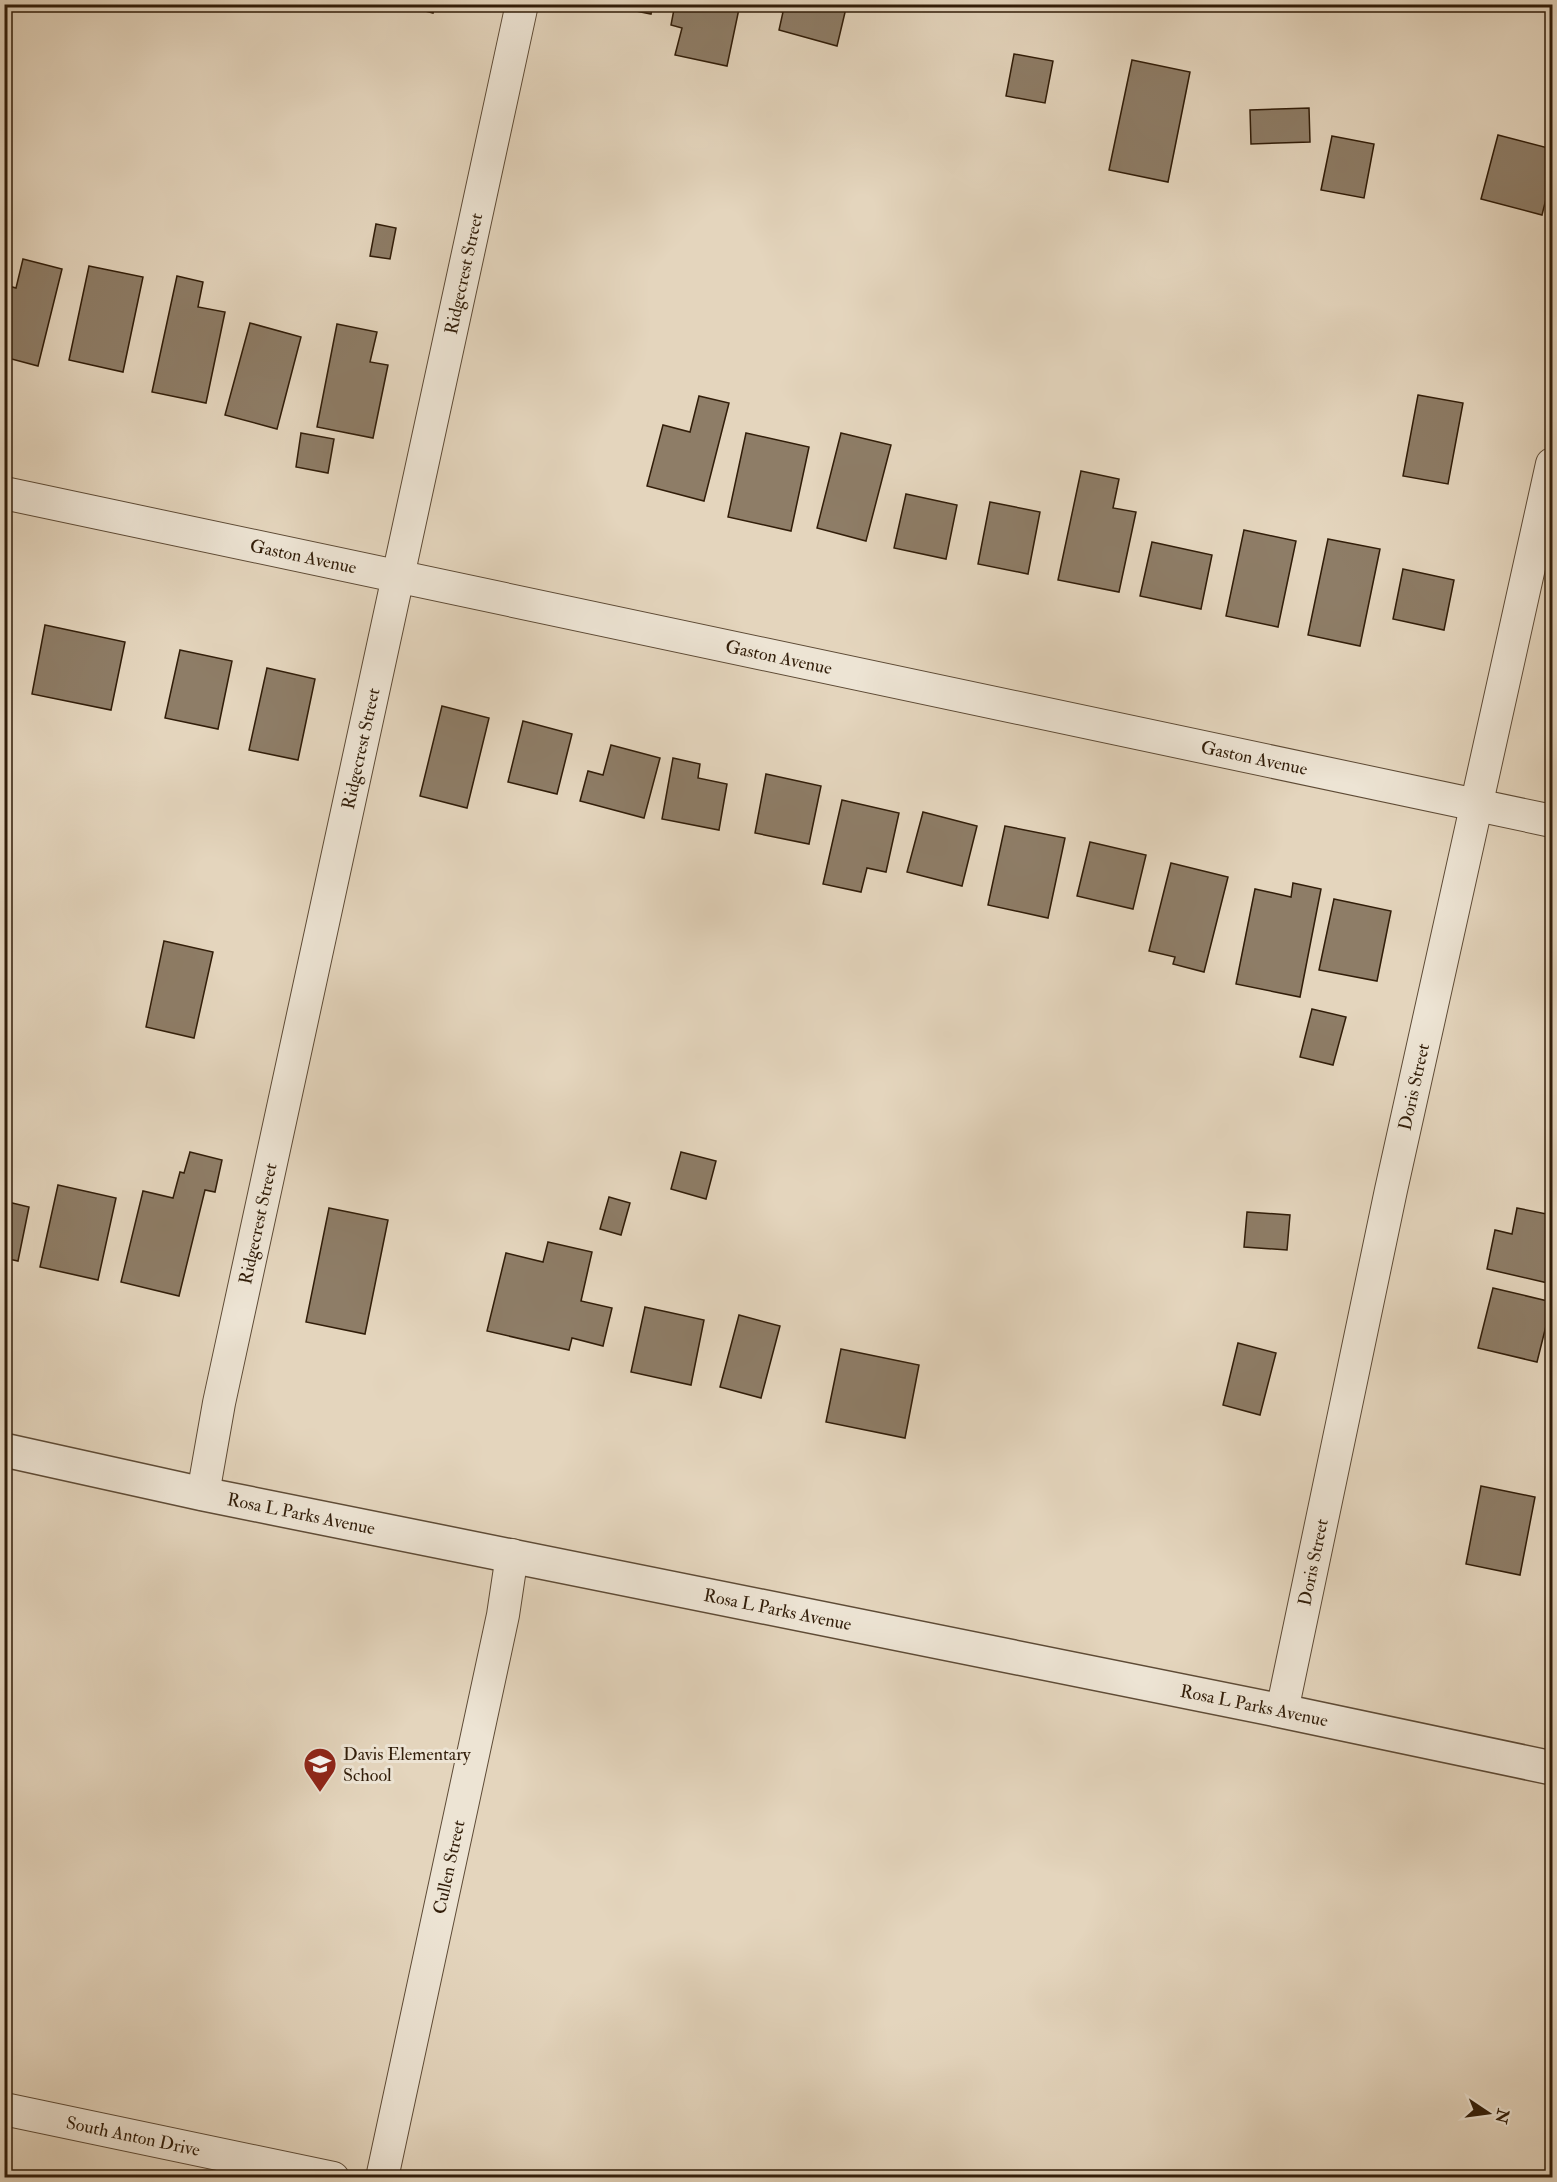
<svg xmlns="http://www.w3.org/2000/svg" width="1557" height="2182" font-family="'IM FELL Double Pica',serif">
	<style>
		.building { fill: #8e7d67; stroke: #311d09; stroke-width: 1.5 }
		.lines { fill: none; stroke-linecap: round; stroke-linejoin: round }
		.minor-casing { stroke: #5e4b36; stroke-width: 34 }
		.tertiary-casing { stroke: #5e4b36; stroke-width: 36 }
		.minor { stroke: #ede4d4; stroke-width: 32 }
		.tertiary { stroke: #ede4d4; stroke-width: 33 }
		.labels { text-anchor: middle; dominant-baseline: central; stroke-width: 6; stroke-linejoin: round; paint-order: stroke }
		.street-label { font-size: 18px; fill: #311d09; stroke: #ede4d4 }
		.poi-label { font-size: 18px; fill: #311d09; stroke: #ede4d4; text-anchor: start }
	</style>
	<rect width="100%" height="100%" fill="#e4d5bd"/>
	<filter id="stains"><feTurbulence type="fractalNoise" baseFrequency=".00333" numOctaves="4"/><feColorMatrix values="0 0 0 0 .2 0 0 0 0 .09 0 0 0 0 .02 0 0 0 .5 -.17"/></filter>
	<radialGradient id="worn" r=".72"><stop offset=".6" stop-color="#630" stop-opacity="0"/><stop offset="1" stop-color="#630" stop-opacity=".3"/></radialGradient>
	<!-- building -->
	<path class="building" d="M399,4H435L433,13Z
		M602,4H653L651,14Z
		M675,4H740L727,66L675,55L682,28L671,25Z
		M769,4H847L837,46L779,30L783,12L768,8Z
		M1014,54L1053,61L1045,103L1006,96Z
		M1132,60L1190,72L1168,182L1109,170Z
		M1309,108L1310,142L1251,144L1250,110Z
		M1498,135L1552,149V175L1542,215L1481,199Z
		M1332,136L1374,144L1364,198L1321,190Z
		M376,224L396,228L390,259L370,256Z
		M23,259L62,269L38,366L4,357V287L5,285L16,288Z
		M89,266L143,277L123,372L69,360Z
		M177,276L203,282L198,307L225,312L206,403L152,392Z
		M250,323L301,337L277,429L225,415Z
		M337,324L377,332L370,362L388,365L373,438L317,427Z
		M1418,395L1463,403L1448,484L1403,476Z
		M699,396L729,403L704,501L647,486L663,425L690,432Z
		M301,433L334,439L328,473L296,467Z
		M746,433L809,447L791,531L728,517Z
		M841,433L891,445L866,541L817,528Z
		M1081,471L1119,479L1113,508L1136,512L1119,592L1058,580Z
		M906,494L957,505L946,559L894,548Z
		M990,502L1040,512L1028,574L978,564Z
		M1244,530L1296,541L1278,627L1226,616Z
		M1328,539L1380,549L1360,646L1308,635Z
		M1152,542L1212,555L1201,609L1140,596Z
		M1403,569L1454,580L1444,630L1393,619Z
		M45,625L125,642L111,710L32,694Z
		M180,650L232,661L218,729L165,718Z
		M267,668L315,679L298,760L249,750Z
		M442,706L489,718L467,808L420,796Z
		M523,721L572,734L557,794L508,782Z
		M611,745L660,758L644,818L580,801L588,771L603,775Z
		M673,758L700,764L698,778L727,784L719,830L662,819Z
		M766,774L821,786L809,844L755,833Z
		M842,800L899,813L886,872L867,868L861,892L823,884Z
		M923,812L977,826L962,886L907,872Z
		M1005,826L1065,838L1048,918L988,905Z
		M1090,842L1146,855L1133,909L1077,896Z
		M1171,863L1228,877L1204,972L1173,964L1175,957L1149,951Z
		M1293,883L1321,889L1300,997L1236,984L1255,889L1291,897Z
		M1334,899L1391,911L1377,981L1319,970Z
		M164,941L213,952L194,1038L146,1027Z
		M1312,1009L1346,1017L1333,1065L1300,1057Z
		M190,1152L222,1160L215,1192L205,1190L179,1296L121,1282L143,1191L173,1198L180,1172L184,1173Z
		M681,1152L716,1161L706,1199L671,1189Z
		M58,1185L116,1198L98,1280L40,1267Z
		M609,1197L630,1203L621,1235L600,1229Z
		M4,1201L29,1207L18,1261L4,1258Z
		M329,1208L388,1220L365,1334L306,1322Z
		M1517,1208L1552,1215V1284L1487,1269L1495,1230L1512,1234Z
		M1247,1212L1290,1215L1287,1250L1244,1247Z
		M548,1242L592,1252L581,1301L612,1308L603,1346L572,1338L569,1350L487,1331L506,1253L543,1262Z
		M1493,1288L1552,1302L1537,1362L1478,1348Z
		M645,1307L704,1320L691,1385L631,1372Z
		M739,1315L780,1326L761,1398L720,1387Z
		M1238,1343L1276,1353L1260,1415L1223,1405Z
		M841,1349L919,1365L905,1438L826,1422Z
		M1481,1486L1535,1497L1520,1575L1466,1564Z"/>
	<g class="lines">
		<defs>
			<g id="minor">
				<path id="s1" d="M4,493L1552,821"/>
				<path id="s2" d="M203,1494L219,1403L522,4"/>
				<path id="s3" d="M1282,1711L1391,1190L1552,464"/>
				<path id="s4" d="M4,2109L333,2178"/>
				<path id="s5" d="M382,2178L503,1615L512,1555"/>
			</g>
			<g id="tertiary">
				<path id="s6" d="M4,1450L203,1494L1282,1711L1552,1768"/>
			</g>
		</defs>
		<!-- minor casing -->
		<use href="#minor" class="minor-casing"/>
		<!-- tertiary casing -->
		<use href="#tertiary" class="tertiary-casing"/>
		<!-- minor -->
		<use href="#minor" class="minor"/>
		<!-- tertiary -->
		<use href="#tertiary" class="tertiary"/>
	</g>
	<!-- icons -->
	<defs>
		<symbol id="school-pin" viewBox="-11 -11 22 30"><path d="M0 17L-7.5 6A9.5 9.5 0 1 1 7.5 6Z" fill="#8f2418" stroke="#ede4d4"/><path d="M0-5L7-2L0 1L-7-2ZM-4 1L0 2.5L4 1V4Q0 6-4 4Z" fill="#fff"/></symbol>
	</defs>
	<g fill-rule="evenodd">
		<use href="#school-pin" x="301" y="1745" width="38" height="52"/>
	</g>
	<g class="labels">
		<!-- street labels -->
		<g class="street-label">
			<text stroke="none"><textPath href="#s2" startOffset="1248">Ridgecrest Street</textPath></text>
			<text stroke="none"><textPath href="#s1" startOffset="306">Gaston Avenue</textPath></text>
			<text stroke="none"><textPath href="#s1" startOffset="792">Gaston Avenue</textPath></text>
			<text stroke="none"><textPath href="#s2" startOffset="762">Ridgecrest Street</textPath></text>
			<text stroke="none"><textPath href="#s1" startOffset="1278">Gaston Avenue</textPath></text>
			<text stroke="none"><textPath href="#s3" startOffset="638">Doris Street</textPath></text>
			<text stroke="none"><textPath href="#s2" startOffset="276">Ridgecrest Street</textPath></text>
			<text stroke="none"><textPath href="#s6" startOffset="304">Rosa L Parks Avenue</textPath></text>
			<text stroke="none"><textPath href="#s3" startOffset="152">Doris Street</textPath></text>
			<text stroke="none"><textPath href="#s6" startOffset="790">Rosa L Parks Avenue</textPath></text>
			<text stroke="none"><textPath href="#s6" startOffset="1276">Rosa L Parks Avenue</textPath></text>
			<text stroke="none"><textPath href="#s5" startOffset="318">Cullen Street</textPath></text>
			<text stroke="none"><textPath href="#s4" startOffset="132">South Anton Drive</textPath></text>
		</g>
		<!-- poi labels -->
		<g class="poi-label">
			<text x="343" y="1754">Davis Elementary<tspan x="343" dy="21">School</tspan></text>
		</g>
	</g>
	<!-- margin -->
	<rect width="1557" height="2182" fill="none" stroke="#e4d5bd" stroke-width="24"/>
	<rect x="6" y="6" width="1545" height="2170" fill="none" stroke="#311d09" stroke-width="3"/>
	<rect x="12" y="12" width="1533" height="2158" fill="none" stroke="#311d09" stroke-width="1.5"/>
	<!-- north arrow -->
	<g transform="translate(1488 2113) rotate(103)" stroke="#ede4d4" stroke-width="4.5" paint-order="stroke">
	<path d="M0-4.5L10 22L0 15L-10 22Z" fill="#311d09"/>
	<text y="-9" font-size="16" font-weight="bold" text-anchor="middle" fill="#311d09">N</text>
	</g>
	<rect width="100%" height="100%" filter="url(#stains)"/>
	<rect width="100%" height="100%" fill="url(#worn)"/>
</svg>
